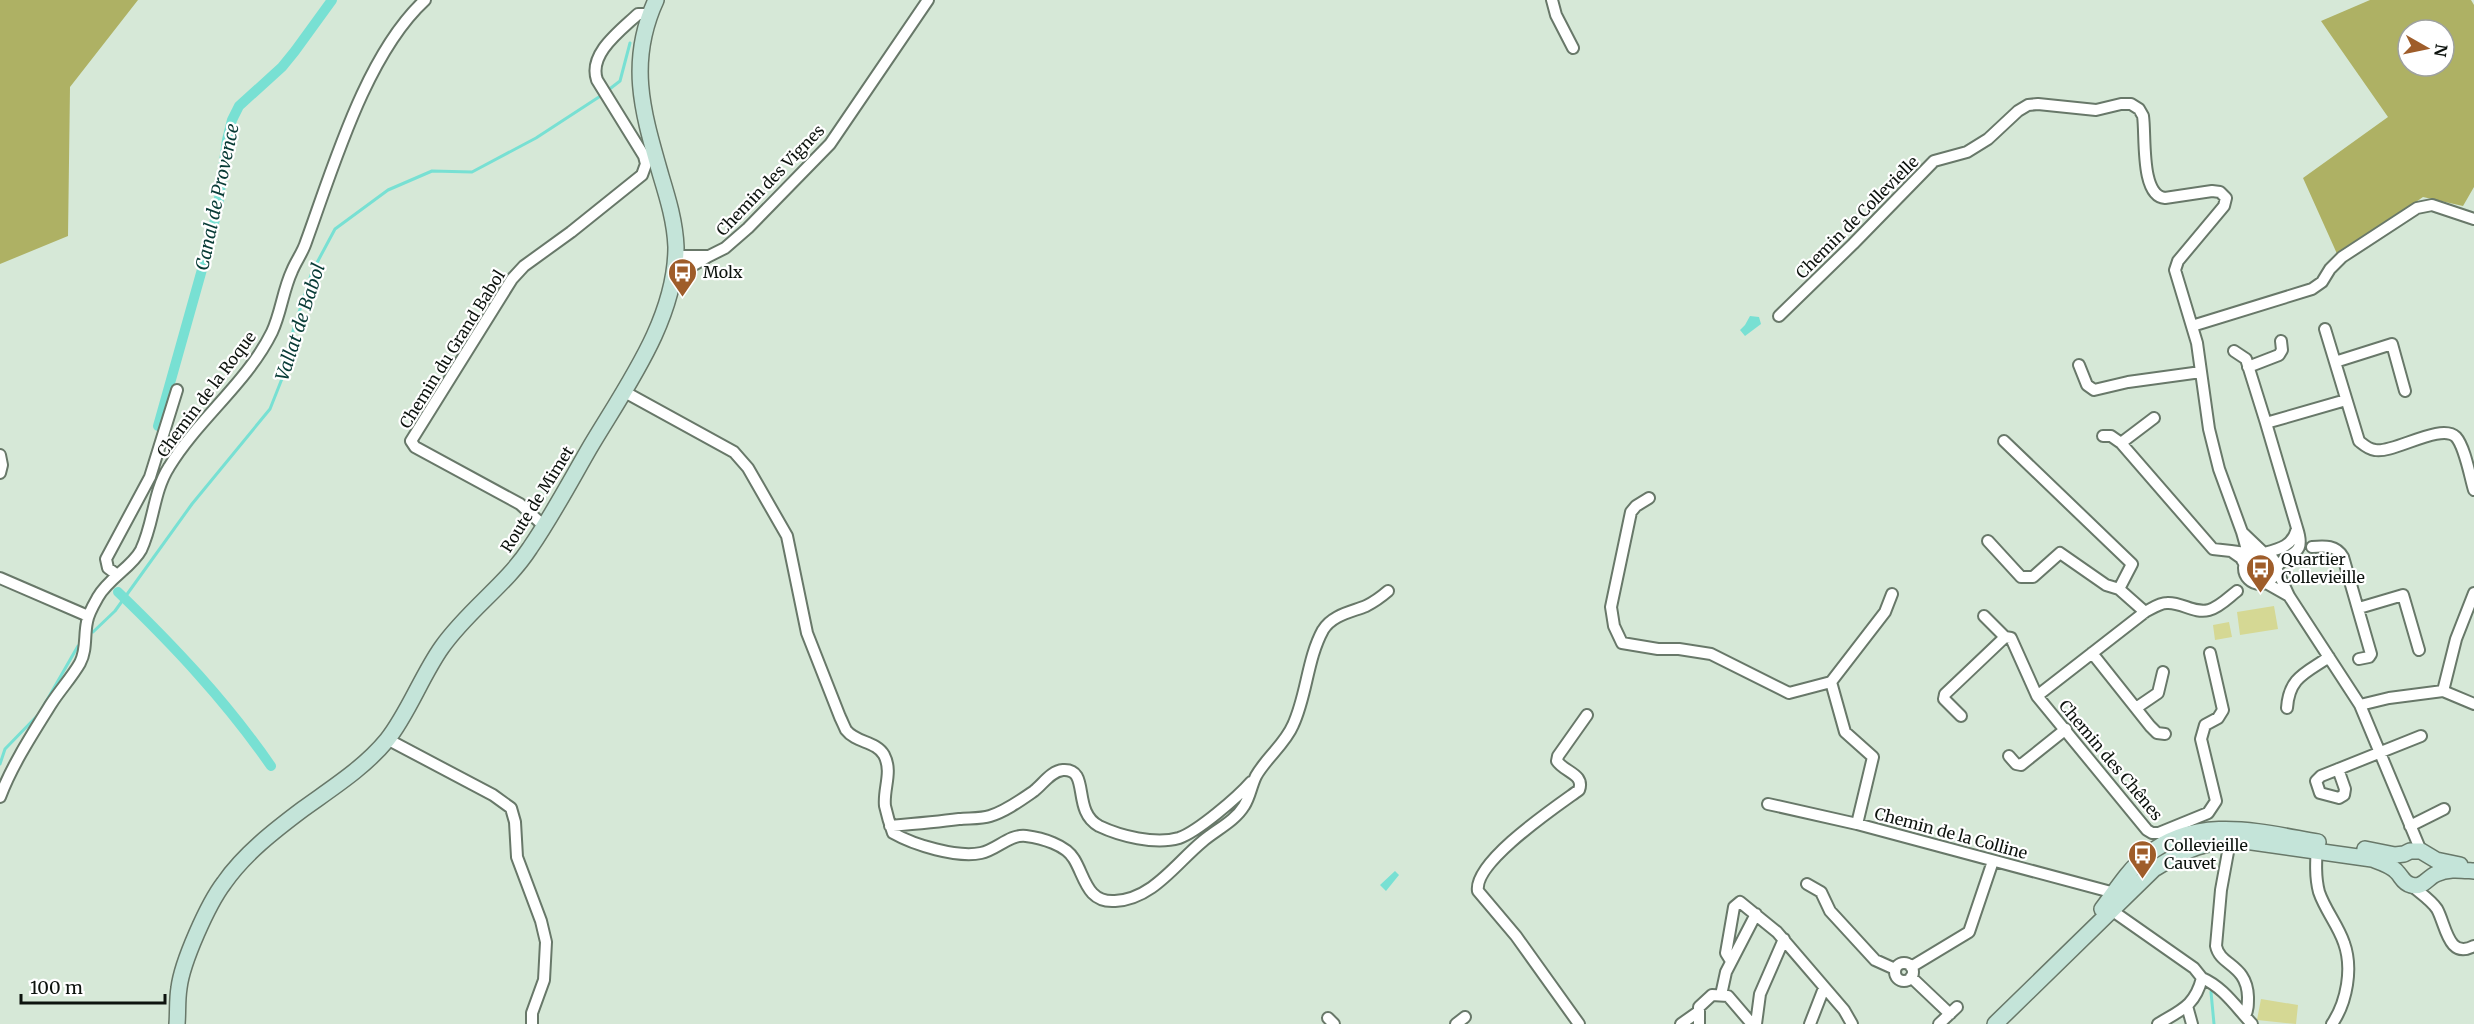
<svg xmlns="http://www.w3.org/2000/svg" width="2474" height="1024" font-family="Merriweather,serif">
	<style>
		.green { fill: #d5d894 }
		.forest { fill: #aeb164; fill-rule: evenodd }
		.water { fill: #78e0d3 }
		.lines { fill: none; stroke-linecap: round; stroke-linejoin: round }
		.stream { stroke: #78e0d3; stroke-width: 3 }
		.canal { stroke: #78e0d3; stroke-width: 10 }
		.street-casing { stroke: #687869; stroke-width: 14 }
		.secondary-casing { stroke: #687869; stroke-width: 18 }
		.street { stroke: #fff; stroke-width: 10 }
		.secondary { stroke: #c4e4d9; stroke-width: 15 }
		.labels { text-anchor: middle; dominant-baseline: central; stroke-width: 4.5; stroke-linejoin: round; paint-order: stroke }
		.street-label { font-size: 16px; fill: #0d130e; stroke: #fff }
		.poi-label { font-size: 16px; fill: #0d130e; stroke: #fff; text-anchor: start }
		.water-label { font-size: 18px; font-style: italic; fill: #083b36; stroke: #fff }
	</style>
	<rect width="100%" height="100%" fill="#d6e8d7"/>
	<!-- green -->
	<path class="green" d="M2274,606L2278,629L2240,635L2237,612Z
		M2229,622L2232,637L2215,640L2213,625Z
		M2261,999L2298,1005L2296,1024L2257,1020Z"/>
	<!-- forest -->
	<path class="forest" d="M0,0H138L70,87L68,236L0,264Z
		M2370,0H2471L2474,5V187L2463,206L2423,197L2338,256L2303,178L2388,117L2321,21ZM2408,30H2444V66H2408Z"/>
	<!-- water -->
	<path class="water" d="M1750,316L1759,317L1761,324L1745,336L1740,330L1745,325Z
		M1395,871L1399,875L1386,891L1380,885Z"/>
	<g class="lines">
		<!-- stream -->
		<path class="stream" d="M607,91L620,81L630,43
			M93,632L115,611L192,504L270,409L287,366L293,331L312,272L335,229L388,190L432,171L472,172L536,138L602,95
			M0,764L5,749L39,714L78,646
			M2211,992L2214,1024"/>
		<!-- canal -->
		<path class="canal" d="M158,426L210,241L218,206L227,140L232,120L239,106L282,67L295,51L332,0
			M118,592C174,646 226,701 271,766"/>
		<defs>
			<path id="street" d="M1552,0L1556,15L1573,48
				M709,256L725,248L748,228L830,144L928,0
				M674,271L687,269L709,256H675
				M1779,316L1853,244L1934,161L1967,152L1988,139L2018,111L2028,105L2038,104L2096,110L2121,104H2131L2139,109L2143,116C2146,135 2140,196 2165,198L2212,191L2220,192L2226,198L2224,206L2178,261L2175,270L2197,343L2209,429L2219,469L2242,532
				M2192,326L2312,289L2322,282L2330,269L2342,257L2417,208L2432,205L2474,219
				M2325,329L2359,441C2364,445 2368,449 2375,450C2393,454 2441,422 2456,437C2465,447 2470,477 2474,490
				M2234,351L2246,359L2266,423L2346,400
				M2335,362L2392,344L2405,391
				M2079,365L2087,385L2094,390L2128,382L2201,372
				M2248,367L2279,355L2282,350L2281,341
				M623,391L734,452L748,468L787,536L807,633L840,717C842,721 844,726 846,730C856,743 876,741 884,755C893,772 883,789 885,806C887,815 890,825 893,833C914,845 957,858 981,853C997,850 1009,834 1026,836C1042,838 1066,845 1074,859C1085,877 1087,903 1115,901C1153,899 1176,863 1203,841C1216,830 1235,821 1244,806C1250,797 1251,786 1256,776C1266,758 1285,744 1293,725C1307,695 1307,659 1323,630C1332,615 1351,612 1366,606C1374,602 1381,597 1388,591
				M2154,418L2121,443L2213,549L2231,551
				M2266,423L2297,528
				M2103,436H2111L2121,443
				M2004,441L2132,564L2119,589
				M0,455L2,465L0,473
				M1649,498L1636,506L1631,512L1611,607L1614,626L1622,643L1658,649H1679L1711,654L1789,693L1831,682
				M544,526L520,504L415,447L411,441L512,279L524,266L571,232L642,175L646,164L644,156L597,80C588,54 620,31 638,14H650
				M1988,541L2021,577H2033L2060,553L2106,585L2119,589L2145,612
				M2312,547C2325,546 2336,545 2343,557L2371,654L2369,657L2359,659
				M2244 568a16 16 0 1 1 32 0a16 16 0 1 1-32 0Z
				M2249,557L2242,532L2264,553C2280,549 2293,546 2297,528C2307,558 2288,550 2276,568L2289,596L2266,583
				M2245,565L2241,558L2231,551L2253,554
				M116,574L108,568L106,559L150,477L177,390
				M0,578L88,616
				M2289,596L2360,705L2421,851
				M2359,608L2403,595L2419,650
				M1984,616L2005,637
				M2092,653L2150,726L2157,733L2165,734
				M2443,691L2474,704
				M2037,696L2145,612C2151,609 2159,603 2167,603C2182,602 2194,614 2209,610C2220,607 2229,597 2237,591
				M2360,705L2389,698L2443,691L2456,639L2474,593
				M2136,708L2158,693L2163,672
				M2287,708C2289,677 2306,673 2329,657
				M1961,716L1944,699L1945,694L2005,637L2011,638L2037,696L2147,830L2152,833H2159L2208,813L2216,801L2201,739L2205,725L2218,718L2223,710L2210,653
				M387,739L493,795L511,808L515,822L517,857L541,921L546,942L544,980L532,1013V1024
				M2009,756L2016,764L2021,765L2066,729
				M2338,769L2345,789L2344,795L2339,798L2320,793L2316,781L2321,776L2421,736
				M0,797C12,765 33,733 51,704C60,690 72,677 80,663C87,650 84,635 87,622C88,614 94,604 98,597C109,578 132,567 141,550C154,523 153,492 169,467C198,419 247,383 272,332C281,313 283,290 292,271C296,261 303,252 306,242C333,168 366,54 425,0
				M1768,804L1857,824L2111,892L2117,896
				M1857,824L1873,757L1845,732L1831,682L1885,612L1892,594
				M890,826C913,824 936,822 959,819C969,818 981,819 990,816C1006,811 1021,800 1034,791C1043,784 1051,771 1063,770C1091,768 1071,811 1099,826C1120,836 1155,845 1179,838C1197,832 1238,797 1251,782
				M2410,826L2444,809
				M2230,841L2221,890L2216,946C2220,966 2247,964 2248,997C2248,1005 2248,1010 2245,1016
				M2317,845C2316,861 2315,877 2319,892C2325,910 2338,925 2344,943C2353,968 2347,1002 2332,1024
				M1807,884L1821,892L1830,911L1875,960L1895,969
				M2412,886C2420,893 2431,900 2437,909C2446,925 2448,960 2474,946
				M2107,907L2194,968L2202,978C2195,1006 2181,1010 2158,1024
				M1731,961L1726,953L1734,907L1740,902L1777,932L1844,1010L1852,1024
				M1895 972a9 9 0 1 1 18 0a9 9 0 1 1-18 0Z
				M1911,967L1969,932L1993,861
				M1911,977L1950,1014
				M2202,978C2223,987 2236,1007 2252,1024
				M1721,995L1726,972L1756,914
				M2187,1006L2192,1024
				M1328,1018L1334,1024
				M1456,1024L1465,1017
				M1579,1024L1516,936L1478,891C1473,862 1557,806 1579,790C1585,774 1564,772 1557,761L1558,756L1587,715
				M1681,1024L1698,1012
				M1699,1024V1007L1712,995L1728,996L1752,1024
				M1756,1024L1760,994L1784,939
				M1810,1024L1824,988
				M1939,1024L1957,1007"/>
			<path id="secondary" d="M2365,849L2395,855L2404,854L2410,851H2421L2436,860L2460,865
				M2102,909C2115,892 2128,870 2146,856C2197,814 2259,832 2318,842
				M177,1024C178,1012 177,1000 179,988C182,962 208,904 224,883C244,854 275,830 303,809C332,788 364,768 387,740C408,714 422,675 442,647C468,610 506,585 530,548C552,516 570,482 589,449C625,388 676,320 676,247C675,222 668,199 661,176C643,113 627,63 656,0
				M1995,1024L2154,869C2186,849 2206,840 2245,841L2372,859C2380,862 2391,865 2397,872C2402,877 2403,883 2411,885C2422,889 2427,878 2436,874C2448,868 2461,870 2474,871"/>
		</defs>
		<!-- street casing -->
		<use href="#street" class="street-casing"/>
		<!-- secondary casing -->
		<use href="#secondary" class="secondary-casing"/>
		<!-- street -->
		<use href="#street" class="street"/>
		<!-- secondary -->
		<use href="#secondary" class="secondary"/>
	</g>
	<!-- icons -->
	<defs>
		<symbol id="bus-pin" viewBox="-11 -11 22 30"><path d="M0 17L-7.5 6A9.5 9.5 0 1 1 7.5 6Z" fill="#9f5d2a" stroke="#fff"/><path d="M-5-6H5V4H4V6H2V4H-2V6H-4V4H-5ZM-3.5-4V0h7V-4ZM-3.5 1.2v1.5H-2V1.2ZM2 1.2v1.5H3.5V1.2Z" fill="#fff"/></symbol>
	</defs>
	<g fill-rule="evenodd">
		<use href="#bus-pin" x="666" y="256" width="33" height="45"/>
		<use href="#bus-pin" x="2244" y="552" width="33" height="45"/>
		<use href="#bus-pin" x="2126" y="838" width="33" height="45"/>
	</g>
	<g class="labels">
		<!-- street labels -->
		<g class="street-label">
			<text transform="translate(770 180) rotate(-46)">Chemin des Vignes</text>
			<text transform="translate(1857 217) rotate(-45)">Chemin de Collevielle</text>
			<text transform="translate(452 349) rotate(-58)">Chemin du Grand Babol</text>
			<text transform="translate(206 394) rotate(-53)">Chemin de la Roque</text>
			<text transform="translate(537 499) rotate(-58)">Route de Mimet</text>
			<text transform="translate(2111 760) rotate(50)">Chemin des Chênes</text>
			<text transform="translate(1951 833) rotate(15)">Chemin de la Colline</text>
		</g>
		<!-- poi labels -->
		<g class="poi-label">
			<text x="703" y="272">Molx</text>
			<text x="2281" y="559">Quartier<tspan x="2281" dy="18">Collevieille</tspan></text>
			<text x="2164" y="845">Collevieille<tspan x="2164" dy="18">Cauvet</tspan></text>
		</g>
		<!-- water labels -->
		<g class="water-label">
			<text transform="translate(217 197) rotate(-78)">Canal de Provence</text>
			<text transform="translate(300 322) rotate(-72)">Vallat de Babol</text>
		</g>
	</g>
	<!-- north arrow -->
	<g transform="translate(2426 48) rotate(99)"><circle r="28" fill="#ffffff" stroke="#9ea19f" stroke-width="1.5"/>
	<path d="M0-4.5L10 22L0 15L-10 22Z" fill="#9f5d2a"/>
	<text y="-9" font-size="16" font-weight="bold" text-anchor="middle" fill="#0d130e">N</text>
	</g>
	<!-- scale -->
	<path d="M21 994v9h144v-9" fill="none" stroke="#0d130e" stroke-width="3"/>
	<text x="30" y="994" font-size="18" fill="#0d130e" stroke="#ffffff" stroke-width="4.5" paint-order="stroke">100 m</text>
</svg>
